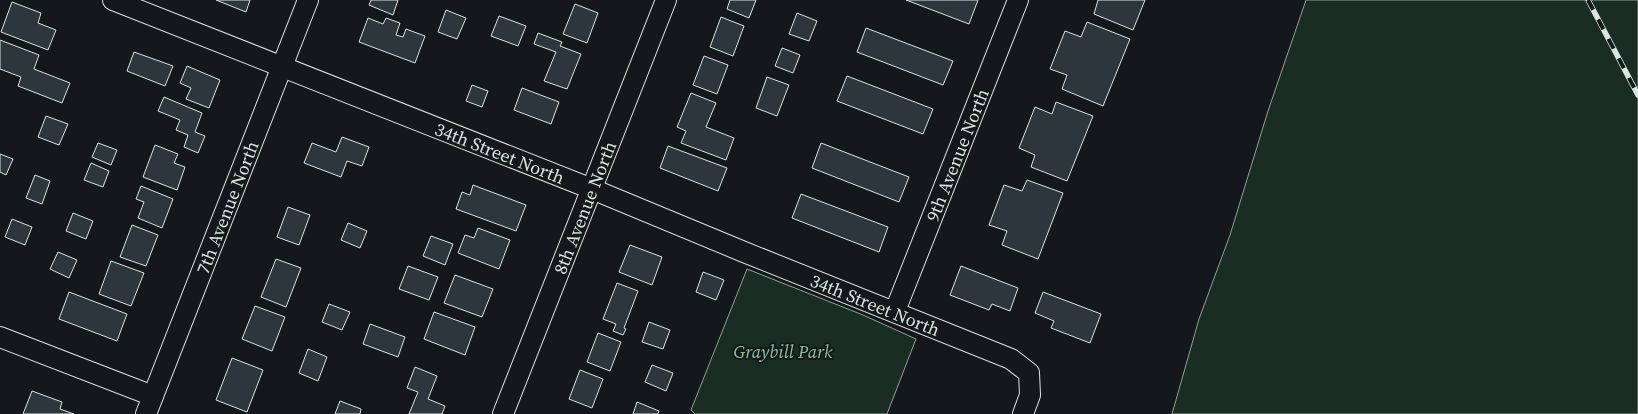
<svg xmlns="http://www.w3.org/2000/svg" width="1638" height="414" font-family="'Source Serif 4',serif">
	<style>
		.green { fill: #1a2d24; stroke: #939e99 }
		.building { fill: #2c363c; stroke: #d8e6dc }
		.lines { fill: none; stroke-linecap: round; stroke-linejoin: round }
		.minor-casing { stroke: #d8e6dc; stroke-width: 22 }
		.minor { stroke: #14181c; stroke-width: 20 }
		.rail-casing { stroke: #d8e6dc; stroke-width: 5.5 }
		.rail { stroke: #14181c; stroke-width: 4; stroke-dasharray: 11; stroke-linecap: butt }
		.labels { text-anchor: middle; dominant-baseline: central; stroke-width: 4; stroke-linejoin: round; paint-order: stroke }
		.street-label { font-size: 18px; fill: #d8e6dc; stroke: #14181c }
		.park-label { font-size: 18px; font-style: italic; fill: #8ac095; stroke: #14181c }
	</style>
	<rect width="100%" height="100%" fill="#14181c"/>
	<!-- green -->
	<path class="green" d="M1306,0H1638V414H1172L1199,319L1230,235L1268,111Z
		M747,269L863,315L916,339L887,414H695L691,410Z"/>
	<!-- building -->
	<path class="building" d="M216,0H250L246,12Z
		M371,0H398L393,15L369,5Z
		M730,0H756L749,18L727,9Z
		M906,0H978L969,24Z
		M1098,0H1145L1133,30L1094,14Z
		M12,2L41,13L38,23L56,30L48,50L1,32Z
		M575,4L598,13L587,43L563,34Z
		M446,10L466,18L457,39L438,32Z
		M797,13L817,21L809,41L789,34Z
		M499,16L526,26L518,46L491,36Z
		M721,17L744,26L733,56L710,47Z
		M368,18L383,24L386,18L400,23L396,35L403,37L406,29L425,36L415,63L359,42Z
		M1087,22L1130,39L1103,106L1062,89L1067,75L1050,69L1065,31L1081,37Z
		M866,28L953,61L943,85L857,52Z
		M538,33L562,42L560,46L581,54L567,89L544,81L556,52L534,44Z
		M0,40L39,55L34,69L70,83L62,103L18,86L21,77L0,69Z
		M782,48L800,55L793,73L775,66Z
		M134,52L173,66L165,86L127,71Z
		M704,56L728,65L717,94L693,85Z
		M187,66L220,80L209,108L186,99L191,88L180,83Z
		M847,76L933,109L923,134L837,101Z
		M767,77L789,85L777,116L756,108Z
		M472,85L488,91L482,107L466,101Z
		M522,88L559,102L551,124L514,110Z
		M691,93L716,103L706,127L734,138L726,160L681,143L686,131L677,127Z
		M164,97L202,113L195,132L205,136L198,153L184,147L188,135L176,130L180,120L158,111Z
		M1056,102L1093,116L1067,181L1031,167L1035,155L1019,148L1035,107L1052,114Z
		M46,116L68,124L59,145L38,137Z
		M342,137L369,147L362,166L347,161L341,177L304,163L312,143L336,152Z
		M98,143L117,150L111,165L92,157Z
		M821,143L909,177L899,202L812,168Z
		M155,145L178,154L174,163L185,167L177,190L143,177Z
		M668,146L727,168L718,191L660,168Z
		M0,154L13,159L6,175L0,172Z
		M91,163L109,171L103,187L84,180Z
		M35,175L50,181L42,204L26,198Z
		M1027,180L1063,193L1038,259L1002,245L1007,231L989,225L1004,185L1022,191Z
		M473,185L526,205L516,231L456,209L462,192L470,195Z
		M141,186L173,199L162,228L138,218L144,202L136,199Z
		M801,194L888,227L879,252L792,218Z
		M288,207L310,215L299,245L277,237Z
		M73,213L93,221L86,239L66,231Z
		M12,219L32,227L25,245L5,237Z
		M348,223L367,231L360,248L341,240Z
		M132,225L158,235L146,266L120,257Z
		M478,228L510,240L499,269L458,253L465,235L474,238Z
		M431,236L453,244L445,265L423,256Z
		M630,245L662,257L652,285L619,272Z
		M58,252L77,260L69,278L50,269Z
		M276,259L301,268L286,307L261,297Z
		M111,261L144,273L131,306L99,294Z
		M408,266L438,277L429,300L399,289Z
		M961,266L1018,288L1010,311L992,304L989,310L950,295Z
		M703,272L724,280L716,300L696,292Z
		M455,275L493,289L482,317L444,303Z
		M617,283L638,291L624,328L626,329L623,335L613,331L616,324L603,319Z
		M69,292L127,314L117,341L59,319Z
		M1043,292L1101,314L1090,343L1051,328L1054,321L1035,313Z
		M329,304L350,312L342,330L322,322Z
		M255,306L285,317L272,351L242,339Z
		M434,312L475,327L465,355L424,339Z
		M649,322L670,330L663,349L642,342Z
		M370,324L405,337L398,357L363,344Z
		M598,333L621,342L610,371L587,362Z
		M308,349L327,357L318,381L299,373Z
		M232,358L263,370L247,412L216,400Z
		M652,365L673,373L666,391L645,382Z
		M415,367L437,376L428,399L445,406L442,414H409L418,392L407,388Z
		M580,370L603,379L592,408L569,399Z
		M32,391L62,402L60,409L74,414H23Z
		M340,401L361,409L360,414H335Z
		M637,402L659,411L658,414H633Z"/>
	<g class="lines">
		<defs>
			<g id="minor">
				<path id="s1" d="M113,0L592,189L744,252L1011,359L1029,373L1030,395L1023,414"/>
				<path id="s2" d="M895,311L1018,0"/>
				<path d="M0,337L153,396"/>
				<path id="s3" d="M146,414L308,0"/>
				<path id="s4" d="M503,414L666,0"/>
			</g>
		</defs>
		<!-- minor casing -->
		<use href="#minor" class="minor-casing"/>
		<!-- minor -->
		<use href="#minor" class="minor"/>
		<defs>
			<path id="rail" d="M1588,0L1638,95"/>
		</defs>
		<!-- rail casing -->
		<use href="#rail" class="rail-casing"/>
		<!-- rail -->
		<use href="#rail" class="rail"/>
	</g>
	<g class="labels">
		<!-- street labels -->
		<g class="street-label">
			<text stroke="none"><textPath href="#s1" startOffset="416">34th Street North</textPath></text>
			<text stroke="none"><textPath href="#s2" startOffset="168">9th Avenue North</textPath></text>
			<text stroke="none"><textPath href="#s3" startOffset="222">7th Avenue North</textPath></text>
			<text stroke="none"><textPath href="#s4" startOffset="222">8th Avenue North</textPath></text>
			<text stroke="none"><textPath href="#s1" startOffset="821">34th Street North</textPath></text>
		</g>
		<!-- park labels -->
		<g class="park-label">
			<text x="783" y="351">Graybill Park</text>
		</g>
	</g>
</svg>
